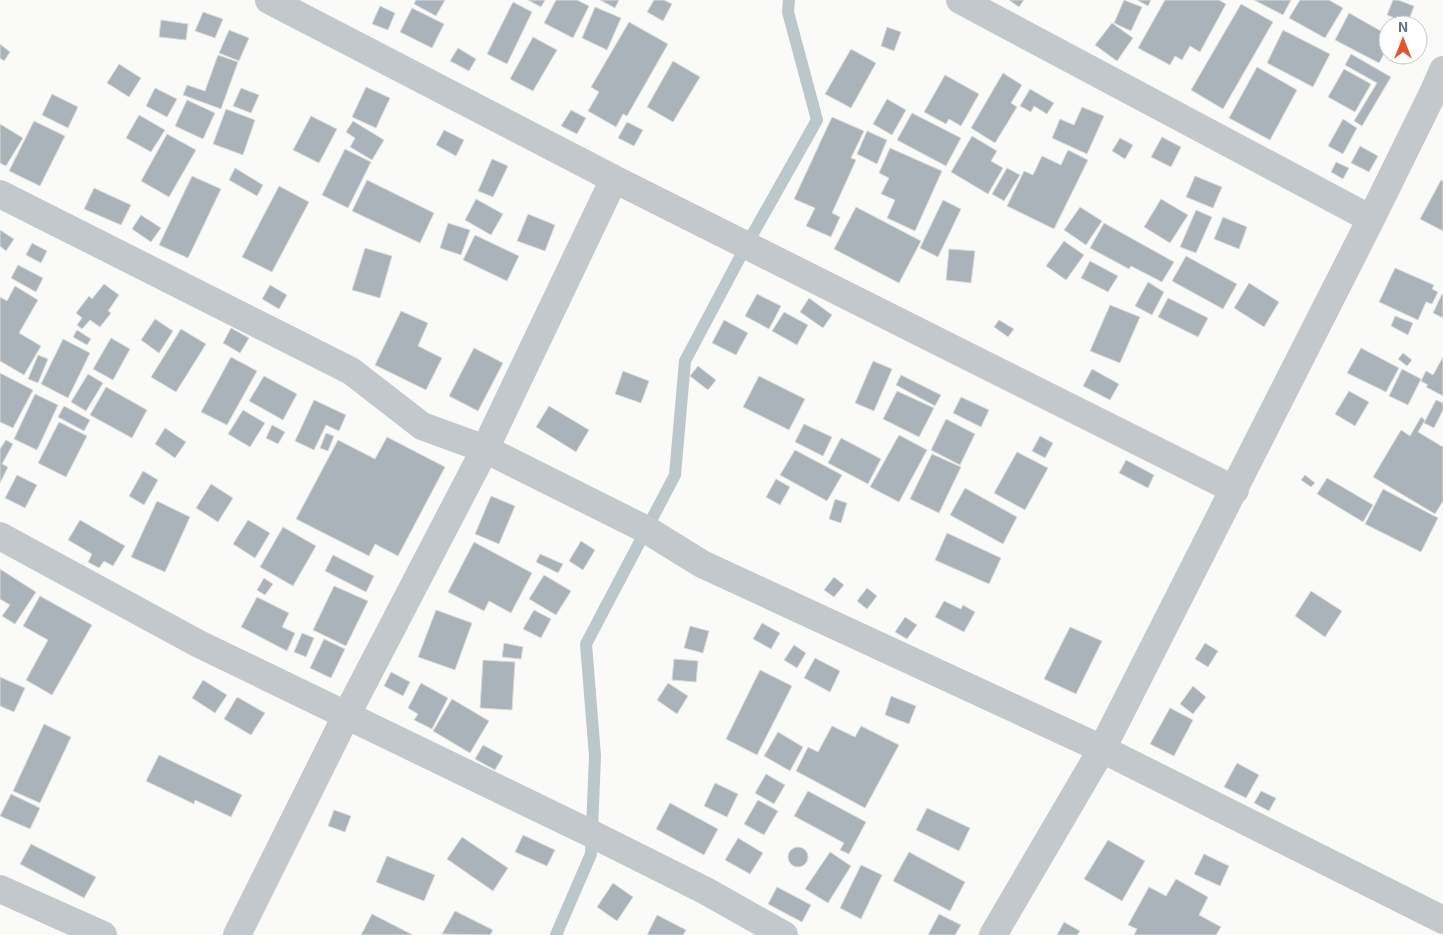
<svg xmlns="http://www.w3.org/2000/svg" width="1443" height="935" font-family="'Exo 2',sans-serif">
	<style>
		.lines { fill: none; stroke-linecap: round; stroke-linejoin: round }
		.stream { stroke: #bbc7cb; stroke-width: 12 }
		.building { fill: #aab3b9; stroke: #dcdcda }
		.minor { stroke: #c3c8cc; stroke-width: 28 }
	</style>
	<rect width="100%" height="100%" fill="#fafaf8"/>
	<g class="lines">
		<!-- stream -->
		<path class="stream" d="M556,935L591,854L595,756L586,644L675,475L685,361L746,246L817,120L788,12L789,0"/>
	</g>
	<!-- building -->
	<path class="building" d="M416,0H445L436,16L414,4Z
		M528,0H545L541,7Z
		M556,0H577L589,6L573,38L544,23Z
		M600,0H619L615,8Z
		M654,0H664L672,4L663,21L647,12Z
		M1009,0H1024L1019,7Z
		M1124,0L1142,7L1131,31L1114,23Z
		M1137,0H1151L1148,6Z
		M1165,0H1219L1226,4L1200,52L1190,46L1182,60L1175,56L1170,65L1138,48Z
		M1254,0H1291L1283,15Z
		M1300,0H1329L1343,8L1325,38L1289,18Z
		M1393,0H1398L1414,6L1408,23L1387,15Z
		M513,2L532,12L507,64L487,54Z
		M1241,4L1273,22L1223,109L1191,90Z
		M380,6L395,13L388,30L372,24Z
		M595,7L621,18L607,50L582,38Z
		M412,8L444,24L432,48L400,32Z
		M203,12L223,19L215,38L195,31Z
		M1349,13L1388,35V47L1379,63L1335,40Z
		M161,20L188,24L186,40L159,37Z
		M629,22L668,44L627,116L623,114L616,127L588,111L599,92L591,87Z
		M1112,23L1133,38L1117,61L1095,45Z
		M887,27L901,32L894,51L881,46Z
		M229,30L249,38L239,61L219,53Z
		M1283,30L1330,54L1313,87L1267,63Z
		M533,37L557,50L533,91L510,79Z
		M0,44L10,52L4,61L0,58Z
		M458,48L476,59L469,71L450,61Z
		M851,49L876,63L851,108L825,94Z
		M1351,54L1391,77L1362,126L1354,121L1377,83L1345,65Z
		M218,55L238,62L221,109L183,95L187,85L205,91Z
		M673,61L700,77L673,122L647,107Z
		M119,64L141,78L129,97L107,83Z
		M1257,67L1297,90L1270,140L1229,118Z
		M1344,69L1371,84L1355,112L1328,97Z
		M1003,73L1022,85L1011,103L1017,107L995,143L971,128Z
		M945,75L979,94L961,126L949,119L946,124L924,112Z
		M366,87L390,98L376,128L352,117Z
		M155,88L177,99L167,117L146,106Z
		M241,88L259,95L251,113L233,106Z
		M1030,89L1054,103L1047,114L1034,106L1031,112L1020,106Z
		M52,94L78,107L68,128L42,115Z
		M887,99L906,110L892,135L873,124Z
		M187,100L215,113L203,139L175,126Z
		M1082,107L1104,116L1087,154L1052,138L1060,119L1074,125Z
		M226,109L255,120L243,155L213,144Z
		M571,110L586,118L577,134L561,126Z
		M912,113L961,138L946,166L897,140Z
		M139,115L165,130L151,152L126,138Z
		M311,116L337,129L319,163L293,150Z
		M832,117L864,131L851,158L856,160L832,213L840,217L831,237L806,226L815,208L794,199Z
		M1343,119L1357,128L1343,154L1328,146Z
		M34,121L65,136L40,186L9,171Z
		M353,121L384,140L372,160L350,147L355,138L346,132Z
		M627,122L643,130L634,146L618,138Z
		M0,124L23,138L6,166L0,163Z
		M444,130L464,140L456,156L436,145Z
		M867,131L887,140L877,164L857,154Z
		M167,134L196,150L169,197L141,181Z
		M972,136L997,151L991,161L1003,168L988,194L951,172Z
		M1162,137L1181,147L1171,167L1151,157Z
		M1120,138L1133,145L1125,159L1112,151Z
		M1360,146L1378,156L1369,172L1351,163Z
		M890,148L942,171L915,231L887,218L895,200L881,194L889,178L879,173Z
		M345,149L371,162L348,208L322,195Z
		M1068,150L1088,160L1054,229L1007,206L1024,171L1033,175L1042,156L1061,165Z
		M492,159L508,166L493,197L478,191Z
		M1336,162L1349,168L1343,179L1331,172Z
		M235,168L263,185L257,196L229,180Z
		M1007,168L1020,175L1004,201L992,194Z
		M192,176L221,189L188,258L159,245Z
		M1195,176L1222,187L1213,208L1186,197Z
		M367,180L434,213L420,243L352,211Z
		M1441,180L1443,181V231L1420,219Z
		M279,186L309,202L272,272L242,257Z
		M94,188L131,205L121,225L84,209Z
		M476,199L503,214L491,235L465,220Z
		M1161,199L1188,215L1170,243L1144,227Z
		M943,200L961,209L938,257L920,248Z
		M856,207L921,241L899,283L834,249Z
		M1080,207L1102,221L1086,245L1064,230Z
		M1196,210L1212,217L1196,253L1180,247Z
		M528,214L555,225L545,251L517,241Z
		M141,215L161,228L151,242L132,229Z
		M1223,217L1247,227L1239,249L1214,239Z
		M448,223L470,230L461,255L440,248Z
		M1104,223L1174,262L1162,282L1131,266L1129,269L1090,248Z
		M0,230L14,239L6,251L0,246Z
		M475,235L519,256L507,281L463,260Z
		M1064,241L1084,255L1066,280L1046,266Z
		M32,243L47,251L41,263L26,255Z
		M365,248L392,256L380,298L352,290Z
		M949,249L975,251L971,283L946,280Z
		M1186,256L1237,284L1223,309L1172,281Z
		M1090,261L1118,276L1108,292L1081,278Z
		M18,265L43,278L36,292L11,278Z
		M1395,268L1434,285L1432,289L1438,292L1432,304L1426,302L1418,320L1379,302Z
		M1148,282L1164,292L1152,315L1135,306Z
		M1249,283L1279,302L1264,327L1234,308Z
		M104,284L119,295L108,311L111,313L100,327L90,320L82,329L77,325L82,318L76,313L89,296L92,299Z
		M270,285L287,295L279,309L262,299Z
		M15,286L38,300L19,333L41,346L24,375L0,361V297L7,301Z
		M757,294L781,306L769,329L745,316Z
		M1442,294L1443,295V318L1433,313Z
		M809,298L832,315L823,328L800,312Z
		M1168,298L1208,318L1198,337L1158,317Z
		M1110,305L1140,317L1120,363L1090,351Z
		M401,311L428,323L418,346L442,358L426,390L375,365Z
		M784,312L808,325L797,345L772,331Z
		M1395,316L1413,323L1408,335L1391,326Z
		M155,319L173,331L159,353L141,340Z
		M724,320L748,333L736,355L712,343Z
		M999,320L1014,329L1008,337L994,327Z
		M231,328L249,338L240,353L223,343Z
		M181,329L206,344L176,392L151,377Z
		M77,330L91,339L87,345L73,337Z
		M111,338L130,349L113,380L93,369Z
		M63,339L90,353L68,398L41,384Z
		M474,348L503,363L478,411L449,396Z
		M1361,348L1399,368L1386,392L1347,373Z
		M1403,353L1412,360L1407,366L1398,359Z
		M38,355L48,359L38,383L28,379Z
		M231,357L257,371L227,425L201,412Z
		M1443,357V396L1426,387L1428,385L1421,381L1426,371L1433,375Z
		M873,361L892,369L874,411L855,403Z
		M698,366L716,380L708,390L690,376Z
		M1092,369L1119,384L1110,400L1083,386Z
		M1402,369L1421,379L1408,405L1389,396Z
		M623,371L649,381L641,403L615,394Z
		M0,373L33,390L13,428L0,422Z
		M88,374L103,383L86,411L71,402Z
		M901,375L941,395L935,406L896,385Z
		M264,376L297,394L283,420L249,401Z
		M759,376L805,399L789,430L743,407Z
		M106,387L147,410L132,438L90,415Z
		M897,391L934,408L919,437L883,419Z
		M1349,391L1369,402L1355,426L1335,414Z
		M35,394L58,405L37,450L14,439Z
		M961,397L989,410L981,427L953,413Z
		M314,400L346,415L339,431L326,425L314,450L295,441Z
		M1436,400L1443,403V410L1434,428L1424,423Z
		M64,406L90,420L84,431L58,417Z
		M549,406L589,430L576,452L536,427Z
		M243,410L265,423L250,447L228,434Z
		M1421,417L1425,420L1418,432L1443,447V501L1435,514L1373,477L1401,430L1410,436Z
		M946,419L975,434L960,465L931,450Z
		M59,422L87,436L66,477L38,463Z
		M804,424L832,437L823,456L795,442Z
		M272,425L285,432L278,444L266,438Z
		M165,428L186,442L175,458L155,444Z
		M326,433L334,436L328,451L320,448Z
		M899,435L927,450L899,502L870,487Z
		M1040,436L1053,443L1045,458L1032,451Z
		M387,437L445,467L398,556L375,544L369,556L296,519L338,440L375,459Z
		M841,438L881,459L868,484L828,463Z
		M6,440L13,444L2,464L8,467L0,483V449Z
		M795,450L842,475L827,501L780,475Z
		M1017,452L1048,468L1025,510L994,493Z
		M932,454L961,467L939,513L910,499Z
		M1126,460L1154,475L1148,488L1119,473Z
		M143,471L158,480L144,505L129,496Z
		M17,475L37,485L25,508L5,498Z
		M1305,475L1315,483L1311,487L1301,480Z
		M1327,478L1373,505L1363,522L1317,494Z
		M776,479L790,487L780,505L766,497Z
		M211,484L233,498L218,522L196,508Z
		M965,488L1017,517L1003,544L950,515Z
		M1383,489L1438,518L1421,552L1365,524Z
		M491,496L515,506L499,544L475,534Z
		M835,499L847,503L841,523L829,519Z
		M157,501L190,517L165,572L131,557Z
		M80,520L125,546L113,566L104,561L99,568L88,562L92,554L68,540Z
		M248,520L270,533L255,558L233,544Z
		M283,527L316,546L293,586L260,567Z
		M947,533L1001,558L989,584L935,560Z
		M581,541L595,550L583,570L569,561Z
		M474,542L532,573L511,613L489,601L484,611L448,592Z
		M540,554L563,564L558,573L536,562Z
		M333,555L374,576L366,592L325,571Z
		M0,569L36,592L15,624L2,616L10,605L0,599Z
		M544,575L571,591L556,615L529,599Z
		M834,577L844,585L834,597L824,590Z
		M264,578L273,584L265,595L257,590Z
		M334,586L368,601L346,646L313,630Z
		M867,588L877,596L867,609L857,601Z
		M1311,591L1342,611L1325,637L1295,616Z
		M40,596L92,625L52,695L26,680L48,640L23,626Z
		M257,597L289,613L282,627L295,633L287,651L241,627Z
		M944,601L961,609L963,605L975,612L964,632L935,617Z
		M436,610L472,623L455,670L418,657Z
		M534,610L551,619L541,638L523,629Z
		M905,617L917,625L907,639L895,632Z
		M762,623L780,633L771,649L753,639Z
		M690,626L709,631L703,653L684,648Z
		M1070,627L1102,641L1076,694L1044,679Z
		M302,633L314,638L306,657L294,652Z
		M324,639L345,649L331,678L310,668Z
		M504,643L523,647L521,659L502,657Z
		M1205,643L1218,651L1208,667L1195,659Z
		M794,645L806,653L797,668L784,660Z
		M815,658L840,671L830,692L804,678Z
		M674,659L698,661L696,682L672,680Z
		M483,660L515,662L512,710L480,708Z
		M760,670L792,686L757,755L726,739Z
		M391,672L410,682L403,696L384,686Z
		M0,677L25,688L14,712L0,706Z
		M203,680L227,695L215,713L192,698Z
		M421,683L448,698L432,729L414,720L418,714L408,708Z
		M668,683L688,696L677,714L657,700Z
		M1193,686L1206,697L1193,714L1180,704Z
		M891,696L916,706L909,724L885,715Z
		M237,697L265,713L251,735L224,719Z
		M452,699L489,721L470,753L433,731Z
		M1170,708L1193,720L1174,756L1150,744Z
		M44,724L71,737L40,803L13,791Z
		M832,726L855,737L861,726L899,745L865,808L796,771L808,747L818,752Z
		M778,732L803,747L790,771L764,756Z
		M483,745L503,756L495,770L475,759Z
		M159,755L242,795L231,817L195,800L194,804L146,781Z
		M1237,763L1259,775L1246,798L1224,787Z
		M766,774L785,785L774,804L755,793Z
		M715,783L738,794L727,817L704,806Z
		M808,791L866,822L849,854L840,850L844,843L794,816Z
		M1261,791L1276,798L1269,811L1254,803Z
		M11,794L40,808L30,829L0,816Z
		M758,800L778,811L764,835L744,824Z
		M670,803L718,829L704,855L656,829Z
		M927,808L970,828L959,851L916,830Z
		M334,810L351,816L345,832L328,826Z
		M523,835L555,850L547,866L515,852Z
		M462,837L508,868L493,891L447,859Z
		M738,838L763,853L750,874L725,860Z
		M1108,840L1145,861L1122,901L1084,879Z
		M31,844L96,877L84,898L20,864Z
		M788 857a10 10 0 1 1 20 0a10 10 0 1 1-20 0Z
		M830,852L851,866L828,903L805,889Z
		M909,852L965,882L950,911L893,881Z
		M1204,854L1229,866L1220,886L1194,874Z
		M387,856L435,875L424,901L376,882Z
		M861,865L882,875L861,919L840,908Z
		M1176,879L1208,897L1199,915L1221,927L1216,935H1134L1137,929L1128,925L1149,887L1166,896Z
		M613,883L633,897L617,921L597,907Z
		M777,887L811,905L802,922L768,904Z
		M455,911L493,930L490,935L442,934Z
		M372,914L413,935H361Z
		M939,914L961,925L955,935H928Z
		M657,915L686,930L683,935H647Z
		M1064,922L1080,931L1077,935H1057Z"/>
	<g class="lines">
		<!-- minor -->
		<path class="minor" d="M960,0L1371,219
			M614,179L1235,490
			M0,194L351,371L422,426L485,449L614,179L269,0
			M0,536L199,644L592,834L706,891L784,935
			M0,889L103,935
			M237,935L346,716L485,449L647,530L702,564L1102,749L1443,920
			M993,935L1102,749L1371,219L1433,93L1443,70"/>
	</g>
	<!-- north arrow -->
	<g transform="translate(1403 40)"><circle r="24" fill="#ffffff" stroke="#c1c8cd"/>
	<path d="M0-4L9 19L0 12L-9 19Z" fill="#e4572e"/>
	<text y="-8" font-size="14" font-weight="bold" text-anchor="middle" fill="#657683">N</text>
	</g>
</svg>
